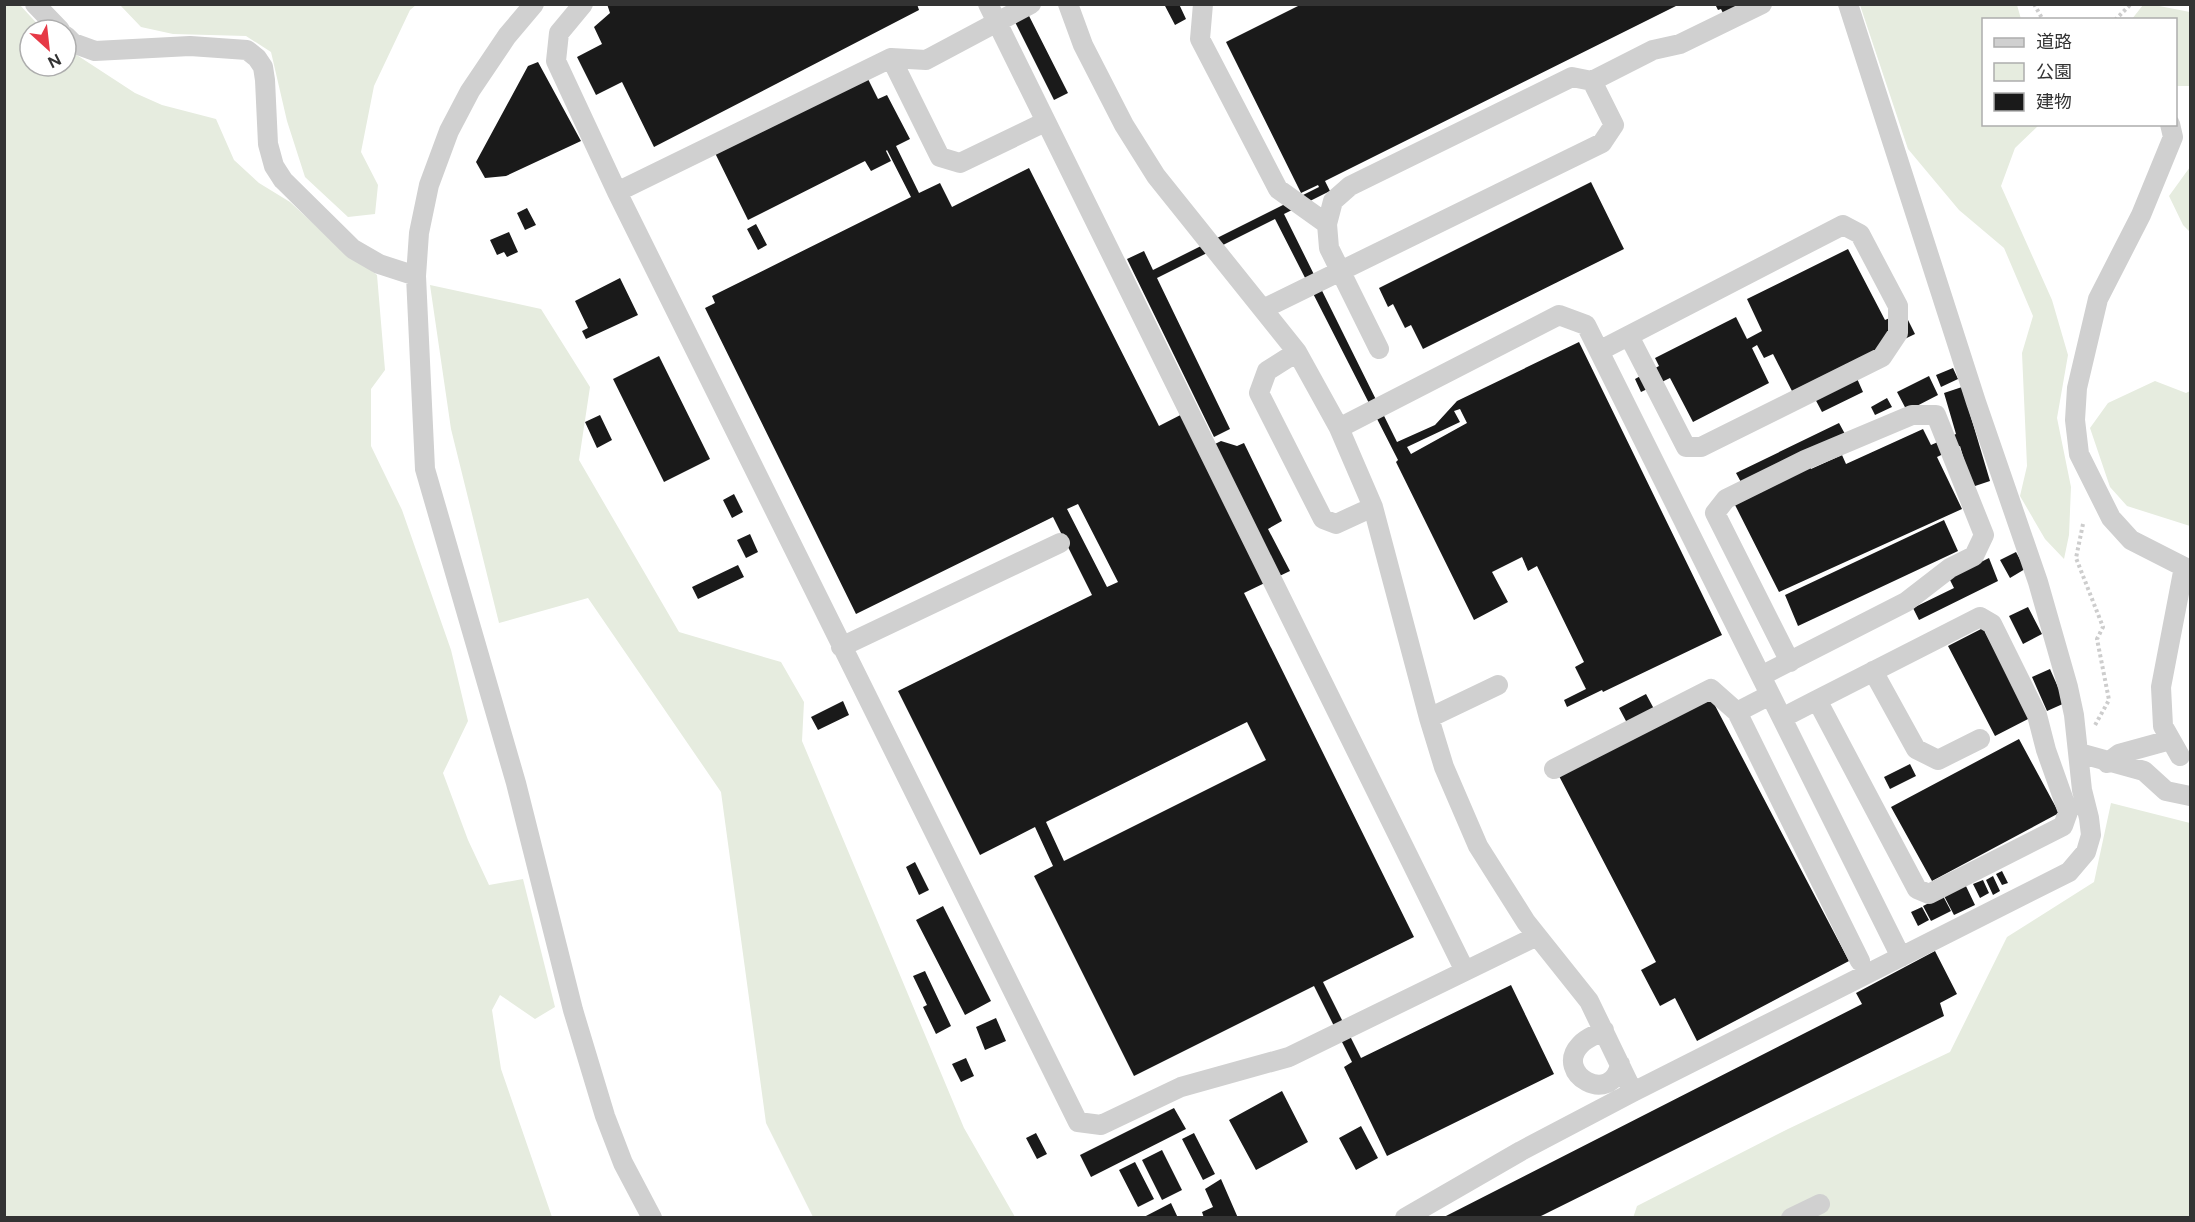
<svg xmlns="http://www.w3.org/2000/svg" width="2195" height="1222" font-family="Figtree,'Noto Sans JP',sans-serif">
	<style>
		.green { fill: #e6ecdf }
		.building { fill: #1a1a1a; fill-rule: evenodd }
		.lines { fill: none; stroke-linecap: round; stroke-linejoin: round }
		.path { stroke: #cdcdcd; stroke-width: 4; stroke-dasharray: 3 3; stroke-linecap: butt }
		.minor { stroke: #d0d0d0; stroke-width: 20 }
	</style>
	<rect width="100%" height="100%" fill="#fff"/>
	<!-- green -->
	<path class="green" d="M19,4L43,30H30V66H66V48L135,93L162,105L216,119L234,160L259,183L290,202L329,238L377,275L385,370L371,389V446L402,510L451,650L468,721L443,773L468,840L489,885L523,879L555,1007L535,1019L500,995L492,1010L501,1069L552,1217L5,1218L4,5Z
		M120,5H416L410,10L374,86L361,152L378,185L375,214L348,217L305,177L287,121L271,52L246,36L173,34L141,27Z
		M1860,5H2017L2021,19L1984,20V124L2039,125L2015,148L2001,186L2052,300L2068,355L2057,418L2071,487L2069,535L2064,559L2045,539L2020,496L2027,466L2022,353L2033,316L2004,248L1959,210L1908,149Z
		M2143,5H2154L2190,12V86H2176V20L2132,19Z
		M2190,167V232L2183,225L2169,196Z
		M430,285L541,309L590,387L579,460L679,632L781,662L804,702L802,741L964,1128L1015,1217H813L766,1123L721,792L588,598L499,623L451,429Z
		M2155,381L2186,393L2190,391V526L2127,506L2110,487L2090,428L2108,403Z
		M2111,803L2190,823V1217L1633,1218L1637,1206L1788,1129L1950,1052L2007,937L2094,882Z"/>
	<!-- building -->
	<path class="building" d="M607,4H917L919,10L654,147L622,82L596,95L577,57L602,44L594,27L610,13Z
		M1006,4H1023L1068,93L1054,100Z
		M1164,4H1179L1186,19L1175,25Z
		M1302,4H1680L1325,181L1330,191L1284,214L1397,442L1435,425L1457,401L1579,342L1722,635L1603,692L1602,690L1567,707L1564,700L1586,689L1575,667L1584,662L1537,566L1528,571L1522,557L1492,572L1508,602L1474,620L1396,462L1398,460L1275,219L1157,278L1230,429L1214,437L1127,259L1144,251L1153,270L1319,187L1318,185L1301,193L1226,42ZM1460,409L1467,423L1411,454L1407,447L1460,422L1454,411Z
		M1715,4H1744L1724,15L1721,9L1718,10Z
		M538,62L581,141L506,176L485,178L476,162L528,66Z
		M867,77L878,99L887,95L910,139L896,146L919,193L940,183L952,207L1029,168L1159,426L1196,407L1215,444L1221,441L1237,446L1244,443L1282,521L1268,529L1290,571L1244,593L1414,937L1323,982L1361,1058L1511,985L1554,1074L1387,1156L1344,1067L1352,1062L1314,986L1134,1076L1034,876L1053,866L1035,827L980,855L898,691L1092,595L1053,517L856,614L705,308L715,303L712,296L911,197L887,150L886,151L891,161L871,171L865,161L748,220L715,153ZM1078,504L1118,582L1107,587L1067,509ZM1247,722L1266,760L1064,861L1046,822Z
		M1591,182L1624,249L1423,349L1411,325L1405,328L1393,304L1388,307L1379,288Z
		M527,208L536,225L525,230L517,213Z
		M756,224L767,245L758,250L747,229Z
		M509,232L518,252L507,257L504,252L497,255L490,240Z
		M1848,249L1885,320L1904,312L1915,334L1793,393L1773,354L1764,358L1757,345L1752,348L1769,383L1693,422L1670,378L1641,392L1635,379L1659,366L1655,358L1736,317L1747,339L1762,331L1747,299Z
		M620,278L638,315L586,339L582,331L588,328L575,301Z
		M659,356L710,459L664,482L613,379Z
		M1953,368L1958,379L1941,387L1936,375Z
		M1855,374L1863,392L1822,412L1813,395Z
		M1929,376L1938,395L1907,411L1897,392Z
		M1962,387L1990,481L1972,487L1960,446L1937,457L1962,509L1779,592L1734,503L1742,484L1736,473L1839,423L1845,434L1809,464L1811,469L1842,455L1846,464L1923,429L1931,445L1956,434L1944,393Z
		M1887,398L1892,407L1875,415L1871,407Z
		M600,415L612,440L597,448L585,422Z
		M734,494L743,512L732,518L723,500Z
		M1944,520L1958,551L1798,626L1785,595Z
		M750,534L758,552L746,558L737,540Z
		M2016,552L2025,569L2010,578L2000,560Z
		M1989,558L1998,581L1919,620L1913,608L1954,588L1949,578Z
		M738,565L744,577L698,599L692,587Z
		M2028,607L2042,634L2023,644L2009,616Z
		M1983,628L2030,718L1995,736L1948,646Z
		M2050,669L2065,703L2047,711L2032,677Z
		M1646,694L1661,722L1710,696L1849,961L1697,1041L1675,998L1660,1006L1641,970L1656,962L1559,776L1634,736L1619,708Z
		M843,701L849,715L818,730L811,717Z
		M2019,739L2059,813L1932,881L1891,807Z
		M1910,764L1916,776L1890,789L1884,777Z
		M915,862L929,890L919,895L906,867Z
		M2002,871L2008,883L2002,885L1996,874Z
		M1993,876L2000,891L1993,895L1986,880Z
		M1983,880L1989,893L1980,898L1973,884Z
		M1965,884L1975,905L1954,915L1943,894Z
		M1943,896L1951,911L1931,921L1923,906Z
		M943,906L991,1001L965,1015L916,920Z
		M1922,907L1929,920L1918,926L1911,912Z
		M1935,951L1957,994L1940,1003L1944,1016L1537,1218H1442L1862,1004L1856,993Z
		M925,971L951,1026L936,1034L923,1007L927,1005L913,976Z
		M996,1018L1006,1041L985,1050L976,1027Z
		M966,1058L974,1076L961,1082L952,1064Z
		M1282,1091L1308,1142L1256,1170L1229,1120Z
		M1174,1108L1186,1129L1091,1177L1080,1155Z
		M1361,1126L1378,1158L1356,1170L1339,1138Z
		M1036,1133L1047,1154L1037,1159L1026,1138Z
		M1194,1133L1215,1174L1203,1180L1182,1139Z
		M1162,1150L1182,1190L1162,1200L1142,1160Z
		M1135,1162L1154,1199L1138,1207L1119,1170Z
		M1221,1179L1238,1218H1204L1202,1212L1213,1207L1205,1189Z
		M1171,1203L1178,1218H1142Z"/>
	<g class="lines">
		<!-- path -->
		<path class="path" d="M2034,4L2043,20
			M2115,20L2131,4
			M2083,524L2076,558L2103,627L2097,639L2109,700L2094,727"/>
		<!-- minor -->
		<path class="minor" d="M35,4L60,30
			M534,4L507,36L470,91L449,131L429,185L419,233L416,276L425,469L516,783L573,1010L605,1116L623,1163L652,1218
			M583,4L559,33L556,61L617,192
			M988,4L1465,971
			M1031,4L926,60L891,58L617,192L1078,1122L1101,1125L1181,1087L1289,1057L1537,936
			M1068,4L1083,45L1124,125L1156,176L1297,352L1339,428L1373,507L1429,718L1444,767L1478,846L1526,922L1589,1001L1633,1092
			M1203,4L1200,39L1278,189L1327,224
			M66,36L73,43L95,51L190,46L247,50L257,58L263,67L265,80L268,144L274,166L283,180L353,249L379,264L416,276
			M891,58L940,157L960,163L1045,122
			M1592,81L1653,50L1680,44L1762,4
			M2170,124L2173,137L2141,215L2098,299L2077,388L2075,420L2079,454L2111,518L2131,540L2184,567L2161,687L2163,726L2180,756
			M1263,309L1602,143L1614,125L1592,81L1572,77L1350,186L1333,201L1327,224L1329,248L1379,349
			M1599,351L1843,225L1860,234L1898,306V333L1882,357L1701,447H1686L1629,336
			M1297,352L1267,371L1259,393L1323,519L1336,524L1373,507
			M1339,428L1559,315L1586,325L1901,957
			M841,647L1060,543
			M1873,671L1916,749L1938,760L1980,739
			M1761,676L1906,602L1950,568L1974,556L1984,535L1936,415H1912L1805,460L1726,499L1715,513L1790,662
			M1737,712L1770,695
			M1429,718L1498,685
			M1782,718L1817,700L1917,889L1929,894L2063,826L2068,812L2046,750L2037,715L1992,624L1980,617L1817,700
			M2079,753L2144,771L2166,791L2190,796
			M2107,763L2119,754L2170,740
			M1554,769L1711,689L1737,712L1860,961
			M1604,1030C1596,1035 1586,1038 1580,1045C1553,1074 1612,1107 1620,1064
			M1405,1218L1521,1151L1633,1092L2069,872L2086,852L2091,835L2089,818L2082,790L2074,715L2068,687L2038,582L1976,402L1848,4
			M1791,1218L1820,1204"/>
	</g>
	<!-- border -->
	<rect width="2195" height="1222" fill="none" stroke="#333333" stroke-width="12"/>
	<!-- legend -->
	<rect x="1982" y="18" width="195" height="108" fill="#ffffff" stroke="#adadad" stroke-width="1.5"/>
	<rect x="1994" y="38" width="30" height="9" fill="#d0d0d0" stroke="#adadad" stroke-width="1.5"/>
	<text x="2036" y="48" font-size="18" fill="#333333">道路</text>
	<rect x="1994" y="63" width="30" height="18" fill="#e6ecdf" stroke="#adadad" stroke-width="1.5"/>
	<text x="2036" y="78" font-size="18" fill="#333333">公園</text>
	<rect x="1994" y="93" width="30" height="18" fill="#1a1a1a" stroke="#adadad" stroke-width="1.5"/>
	<text x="2036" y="108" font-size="18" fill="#333333">建物</text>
	<!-- north arrow -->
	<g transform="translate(48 48) rotate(153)"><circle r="28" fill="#ffffff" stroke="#adadad" stroke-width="1.5"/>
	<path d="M0-4.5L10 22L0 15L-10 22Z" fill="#e63946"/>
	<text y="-9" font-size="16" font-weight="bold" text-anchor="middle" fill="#333333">N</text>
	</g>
</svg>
